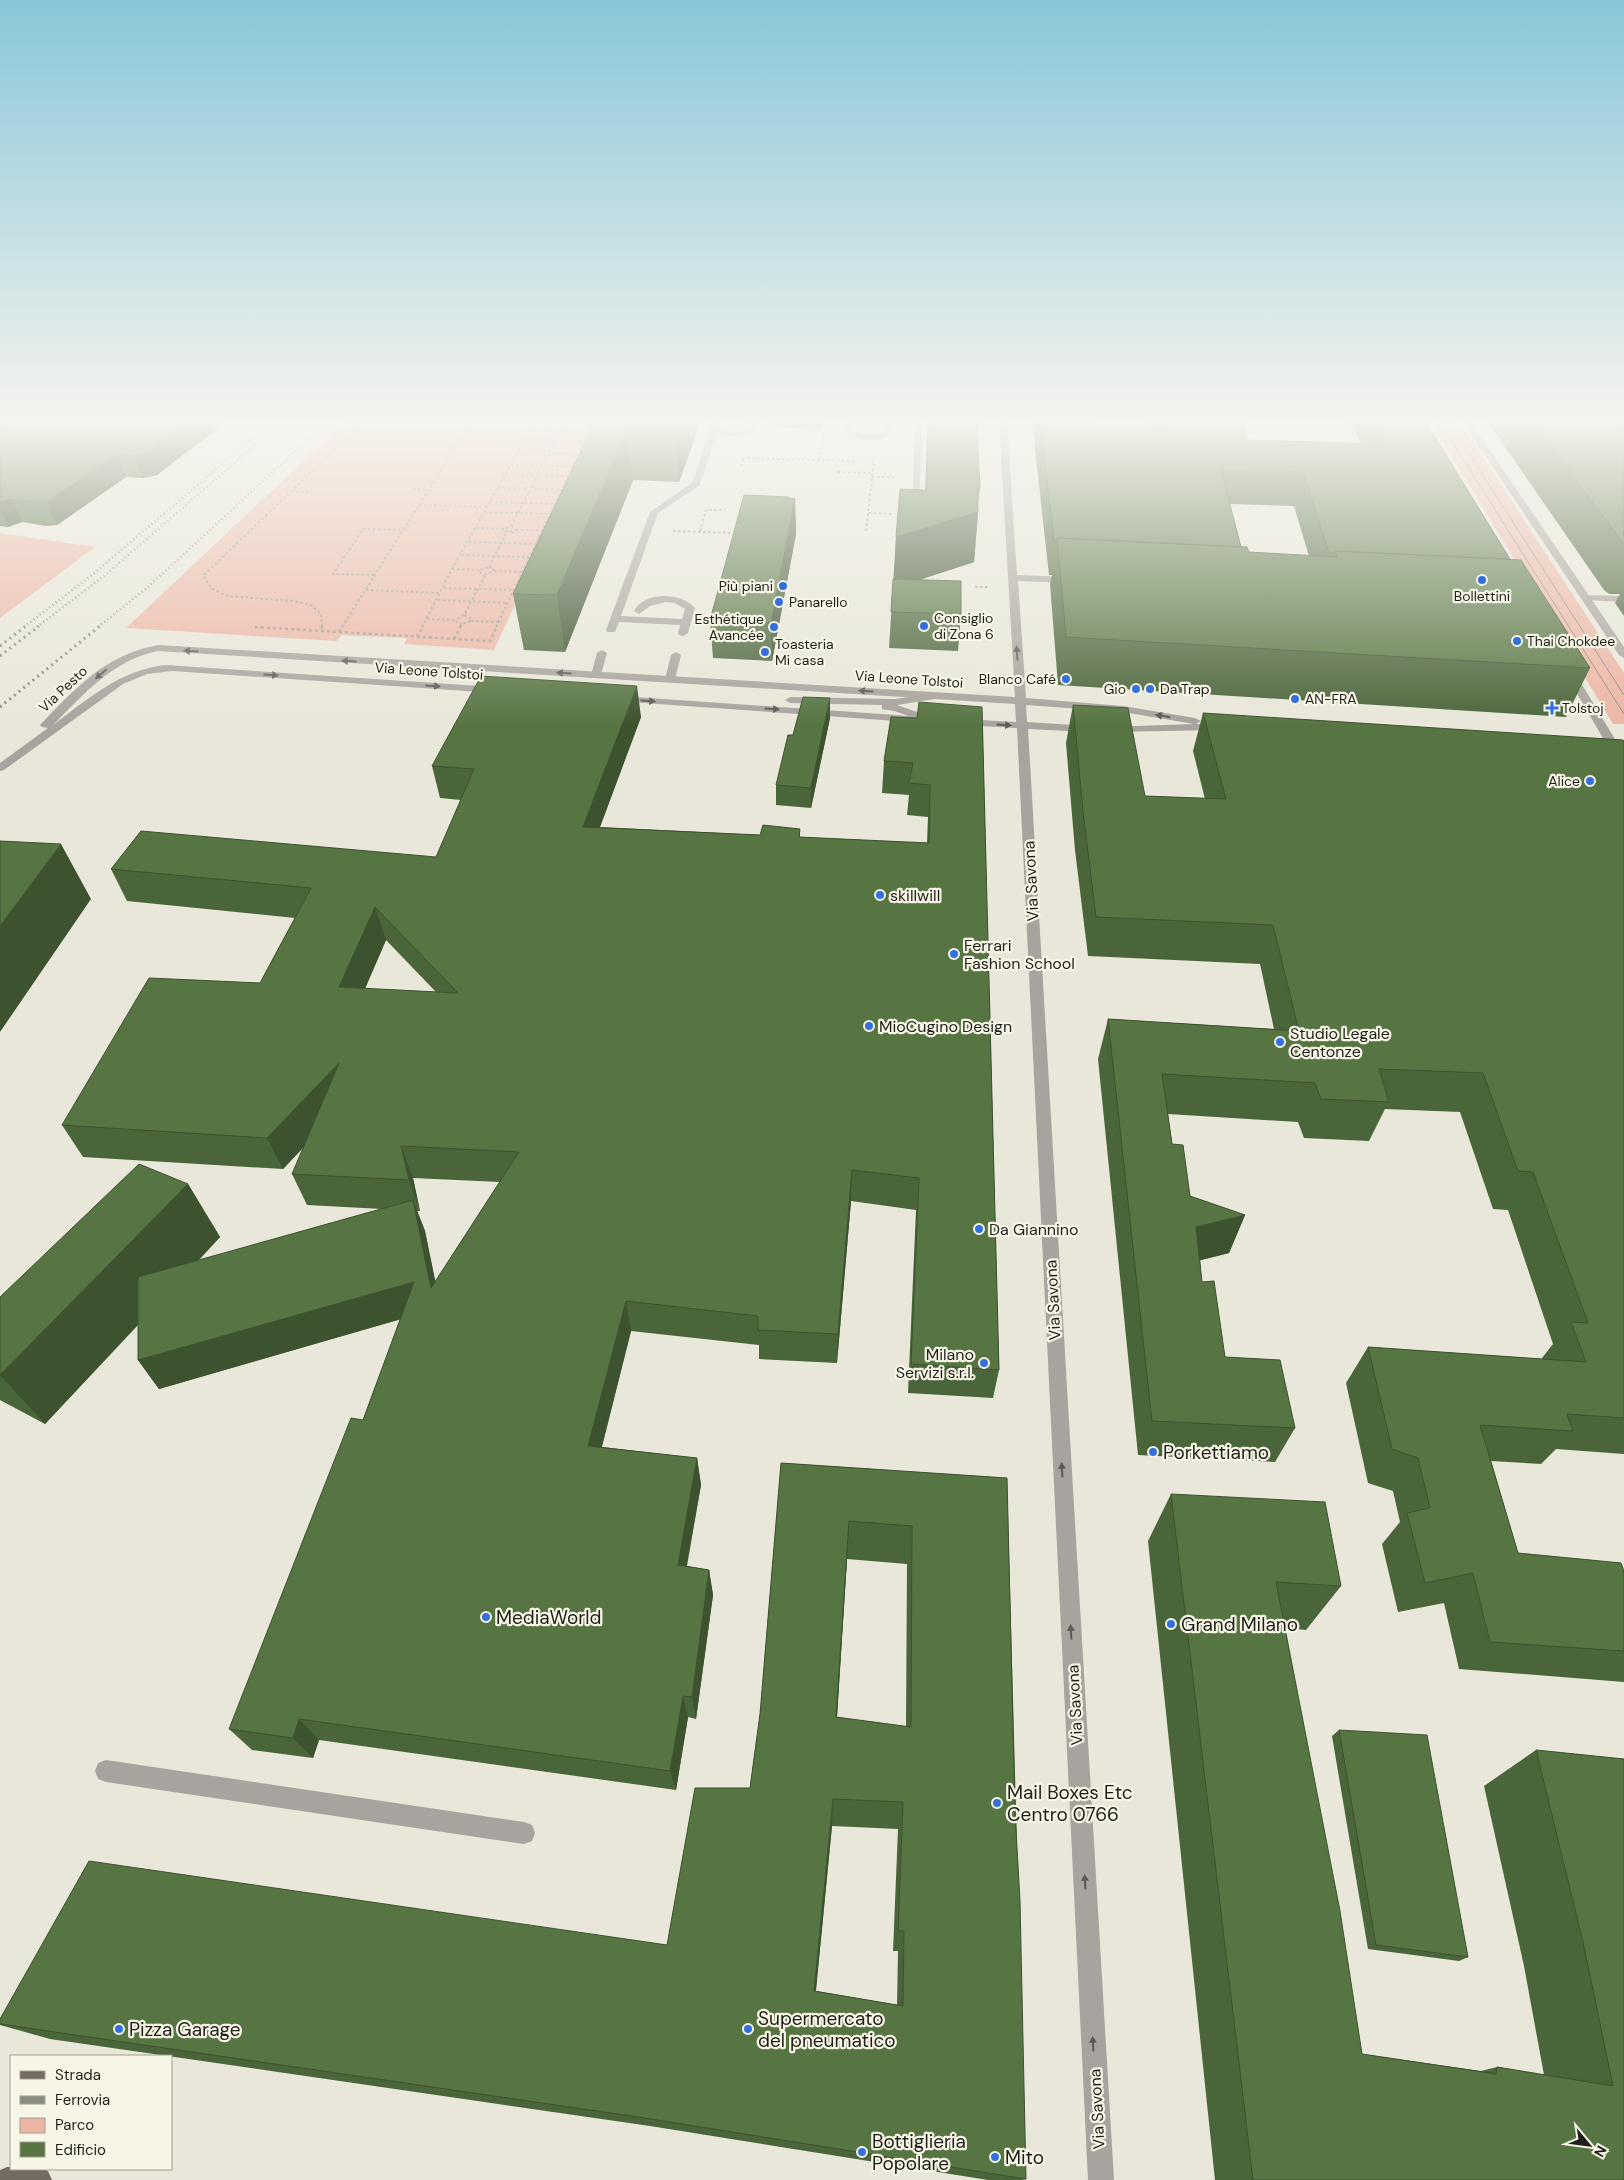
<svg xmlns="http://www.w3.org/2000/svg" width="1624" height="2180" font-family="'DM Sans',sans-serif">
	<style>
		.green { fill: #ecb6a5 }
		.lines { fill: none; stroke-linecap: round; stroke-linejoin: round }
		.path-far1 { stroke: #a19f94; stroke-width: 2; stroke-dasharray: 2.5 2.5; stroke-linecap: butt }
		.path { stroke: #a19f94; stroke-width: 2.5; stroke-dasharray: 3 3; stroke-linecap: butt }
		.service { fill: #a8a39e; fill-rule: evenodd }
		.minor { fill: #a8a39e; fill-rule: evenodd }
		.tertiary { fill: #a8a39e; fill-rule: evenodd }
		.primary { fill: #736b62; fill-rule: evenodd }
		.tram { stroke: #8c8b81; stroke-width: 1 }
		.rail-far1 { stroke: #8c8b81; stroke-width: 2.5; stroke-dasharray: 1 3; stroke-linecap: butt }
		.rail { stroke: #8c8b81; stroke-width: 3; stroke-dasharray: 2 4; stroke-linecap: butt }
		.wall { fill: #4b653a; fill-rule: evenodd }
		.shaded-wall { fill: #3d522f }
		.building { fill: #577543; stroke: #3d522f; fill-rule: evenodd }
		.oneway { fill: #5d5a55 }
		.poi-dot { fill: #3370de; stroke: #f6f5e6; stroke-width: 2 }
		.labels { text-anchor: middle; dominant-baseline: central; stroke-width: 4.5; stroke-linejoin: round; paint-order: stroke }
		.far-poi-label { font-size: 14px; fill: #201f1a; stroke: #f6f5e6; text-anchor: start }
		.far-street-label { font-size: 14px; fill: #201f1a; stroke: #f6f5e6 }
		.street-label { font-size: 16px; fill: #201f1a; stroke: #f6f5e6 }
		.poi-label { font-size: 16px; fill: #201f1a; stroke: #f6f5e6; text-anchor: start }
		.near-poi-label { font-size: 19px; fill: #201f1a; stroke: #f6f5e6; text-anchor: start }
	</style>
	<rect width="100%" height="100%" fill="#e9e7d9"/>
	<!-- green -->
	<path class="green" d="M346,421H600L494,650L404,644L407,638L341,635L337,641L126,628Z
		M1434,426L1463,427L1624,673V724H1613Z
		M0,533L95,547L0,618Z"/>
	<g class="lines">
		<!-- path-far1 -->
		<path class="path-far1" d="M560,421H570
			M529,431L588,433
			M463,434L527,436
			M525,440L584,442
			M550,451L564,422
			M550,451L555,453L547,456L542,453Z
			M518,452L542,453
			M555,453L578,454
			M742,458L858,461
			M819,460L824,431
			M511,465L572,466
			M741,466L744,458
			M838,472L873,473
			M506,474L567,476
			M872,477H894
			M532,486L547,456
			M532,486L536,489L529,492L524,489Z
			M498,488L524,489
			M413,489L428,490
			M536,489L561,490
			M291,491L311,493
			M490,502L554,504
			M419,505L488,507
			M485,512L550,514
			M869,513L893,514
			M511,526L529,492
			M511,526L516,530L513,532L504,531L503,529Z
			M476,528L503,529
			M516,530H542
			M673,531L733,533
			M700,531L706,510H725
			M866,531L874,462H872
			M469,542L536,544
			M462,555L529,557
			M489,567L507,531
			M489,567L493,568L494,571L486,574L481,573L480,570Z
			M452,569L480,570
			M494,571L521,572
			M374,575L333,574L363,529L403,530
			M975,587H988
			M444,588L514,590
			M366,590L441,593
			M438,600L508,603
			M427,619L456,620
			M471,621L502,622
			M462,624L457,623L456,620L464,615L486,574
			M255,627H263
			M322,627L321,614L311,605L293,601L228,596L212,589L203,576L364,421
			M342,627L472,421
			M422,627L452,569L535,421
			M460,627L462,624L471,621L470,618L464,615
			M496,627L594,421"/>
		<!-- path -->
		<path class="path" d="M322,626V631
			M255,627L490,641L497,626
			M339,632L343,626
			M417,637L423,626
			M454,639L461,626"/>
		<!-- service -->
		<path class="service" d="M713,421H721L718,430C730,432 741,433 751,425L749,421H757L759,426C748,438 732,437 717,434L699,486L658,513L621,616L682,619L685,609L675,603L666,602L650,606L639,614L634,611C644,591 681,592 695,608L688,633L683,636L679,635L678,633L680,625L619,622L615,632H607L606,630L650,512L692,483Z
			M850,421H895L922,423L919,512L912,510L915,427H893C887,446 863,440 848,436L844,428L851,426L854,432C864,435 874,437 883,432L885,426L854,425H851Z
			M602,650L607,653L601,675L600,677H592L591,675L597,653Z
			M676,652L681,655L675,679L670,682L666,681L665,679L671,655Z
			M937,693L942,696L941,698L897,705L934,718L936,720L930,723L894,711L882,709V705L790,703L785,700L790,697L895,699Z
			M106,1760L524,1822L532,1825L535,1833L532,1841L524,1844L106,1782L98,1779L95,1771L98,1763Z"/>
		<!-- minor -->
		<path class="minor" d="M999,421H1007L1017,575L1070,577L1075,580L1070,583L1018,581L1026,698L1123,706L1195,718L1201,721L1196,724H1218L1224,727L1218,730L1111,732L1107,731L1105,729L1107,727L1194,724L1123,712L1026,705L1027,722L1088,726L1094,729L1088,732L1028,729L1114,2180H1088L1017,728L962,725L956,722L962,719L1016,722L1015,704L158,651C113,660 84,694 53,725C88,699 120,670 165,665L495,687L500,690L495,693L172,671L147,674L123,684L4,770L0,771V763L48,728L42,727L40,725C47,717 55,710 62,702C92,673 116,653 158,645L1015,697Z
			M1586,595L1624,596V602L1583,600V596Z
			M620,696L911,716L917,719L911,722L616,701L615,699Z"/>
		<!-- tertiary -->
		<path class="tertiary" d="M1462,421H1470L1624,647V658L1619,655Z
			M1570,670L1575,673L1624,754V767L1618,764L1565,673Z"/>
		<!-- primary -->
		<path class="primary" d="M7,2167H11V2169H44L48,2171L52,2180H0V2170Z"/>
		<!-- tram -->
		<path class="tram" d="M1439,421L1624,714
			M1448,421L1624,695"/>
		<!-- rail-far1 -->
		<path class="rail-far1" d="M24,627L92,575L255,436
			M37,627L104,576L283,421
			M98,627L148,587L328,421"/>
		<!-- rail -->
		<path class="rail" d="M0,646L26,626
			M0,656L39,626
			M0,707L100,626"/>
	</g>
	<!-- wall -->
	<path class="wall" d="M0,421H227L157,475L143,478L126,477L57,525L46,526L22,522L8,527L0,526Z
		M701,421L679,482L633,480L565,652L524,650L513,594L590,432Z
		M775,421H823L821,429L775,427Z
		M928,421H976L980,488L978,505V512L974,562L919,580L961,614L958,651L889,648L896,537L925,490Z
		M1032,421H1083V424L1150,427L1149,421H1242L1247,440L1361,443L1350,421H1425L1510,559L1590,668L1566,717L1058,685L1050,584L1052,575H1049ZM1230,504L1294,506L1309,556L1249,552L1241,547Z
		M1487,421H1624V616L1615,603L1620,594H1609L1604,590Z
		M789,498L795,499L796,534L772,661L713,658L710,620Z
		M830,698V718L811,808L776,805V785Z
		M1073,705L1145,796L1205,799L1193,751L1203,713L1624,742V1454L1556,1449L1541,1464L1491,1461L1518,1553L1624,1571V1682L1459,1669L1444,1603L1398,1612L1382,1544L1400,1522L1393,1491L1368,1483L1346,1383L1368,1347L1542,1359V1358L1553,1344L1508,1210L1493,1209L1460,1112L1385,1109L1369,1141L1304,1138L1298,1122L1168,1114L1172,1144L1190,1196L1245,1215L1229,1253L1200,1260L1202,1282L1225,1357L1295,1428L1275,1462L1138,1455L1098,1059L1108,1019L1274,1029L1260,964L1088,956L1075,850L1066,743Z
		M982,707L999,1370L993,1398L908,1393L916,1210L851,1201L837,1363L759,1359V1345L631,1331L602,1447L697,1458L701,1485L687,1566L709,1570L713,1595L696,1719L688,1717L676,1790L319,1740L313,1758L252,1750L229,1729L363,1420L400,1319L159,1389L138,1360V1325L45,1424L0,1400V1297L188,1184L220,1237L198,1261L382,1209L307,1205L292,1174L303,1148L283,1169L83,1157L62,1125L260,983L295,918L127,901L111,869L436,857L461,800L440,798L432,766L641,717L600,827L760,835L800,829V837L927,843L928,817L907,815L909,795L882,793L884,761L917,718ZM386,940L436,992L365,989ZM413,1178L500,1182L435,1282L425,1231L417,1211H420Z
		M781,1463L1007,1478L1026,2179L1022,2180H988L650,2126L50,2039L0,2025V2019L667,1945L750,1788L760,1714ZM847,1559L907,1564L906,1727L837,1717ZM832,1826L898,1829L893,1951H898L897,2005L816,1991Z
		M1171,1494L1341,1586L1306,1630L1285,1628L1362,2054L1481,2071L1497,2067L1544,2075L1524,1966L1484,1786L1536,1750L1624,1759V2180H1215L1148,1541Z
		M1339,1730L1468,1957L1459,1961L1368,1949L1332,1736Z"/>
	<!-- shaded-wall -->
	<path class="shaded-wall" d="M191,421H227L157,475L143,478L134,456Z
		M679,421H701L679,482L675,430Z
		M627,429L633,480L565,652L557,595Z
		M117,454L126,477L57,525L47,502Z
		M12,499L22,522L8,527L0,509V502Z
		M795,499L796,534L772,661L771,623Z
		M978,512L974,562L894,588L896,537Z
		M637,686L641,717L588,859L583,827Z
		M830,698V718L811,808V788Z
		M61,844L91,899L0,1032V926Z
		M375,907L386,940L351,1020L339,987Z
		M339,1063L352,1095L283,1169L267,1138Z
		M401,1146L413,1178L420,1211L409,1180Z
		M852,1170L851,1201L837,1363L838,1334Z
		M188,1184L220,1237L45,1424L0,1375Z
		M413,1200L425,1231L443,1318L431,1288Z
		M1245,1215L1229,1253L1182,1265L1196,1227Z
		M414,1282L426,1312L159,1389L138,1360Z
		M626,1301L631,1331L595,1473L588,1446Z
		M697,1458L701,1485L682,1590L678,1565Z
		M849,1521L847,1559L835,1748L836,1717Z
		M709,1570L713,1595L696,1719L692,1697Z
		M683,1696L688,1717L676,1790L670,1771Z
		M299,1719L319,1740L313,1758L293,1738Z
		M833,1799L832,1826L814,2008V1991Z"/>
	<!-- building -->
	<path class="building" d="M0,421H191L148,452L134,456L117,454L47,502H35L12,499L0,502Z
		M591,421H679L675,430L627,429L557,595L513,594L590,432L589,425Z
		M929,421H976L980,488H977L978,512L896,537L900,489L926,490Z
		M1040,421H1083V424L1165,427L1163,421H1242L1247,440L1387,444L1376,421H1425L1510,559L1335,551V553H1329L1303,472L1221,470L1241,547L1057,538V540H1054Z
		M1532,421H1624V544Z
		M744,495L788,497L789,498L795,499L771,623L710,620Z
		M1057,538L1247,547L1249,552L1337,557L1335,551L1521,560L1590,668L1066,637Z
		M893,579L961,581V614L891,612Z
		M481,676L637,686L583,827L760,835L763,825L800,829L799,837L929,843L930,785L909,783L913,763L884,761L891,717L917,718L919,702L982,707L999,1370L911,1364L919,1178L852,1170L838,1334L758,1330V1316L626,1301L588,1446L697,1458L678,1565L709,1570L692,1697L683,1696L670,1771L299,1719L293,1738L229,1729L351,1418L363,1420L414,1282L138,1360V1277L413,1200L431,1288L519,1152L401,1146L409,1180L292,1174L339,1063L267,1138L62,1125L149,978L260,983L311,888L111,869L141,831L436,857L474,769L432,766ZM375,907L458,993L339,987Z
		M803,697L830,698L811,788L776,785L788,735H793Z
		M1073,705L1128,708L1145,796L1226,799L1203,713L1623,740L1624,742V1418L1567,1414L1573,1431L1480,1425L1518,1553L1621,1563L1624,1571V1651L1490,1642L1473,1573L1425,1583L1407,1513L1430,1508L1418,1458L1392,1449L1368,1347L1586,1362L1571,1322L1588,1323L1533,1172L1518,1171L1483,1073L1379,1069L1389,1102L1321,1099L1315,1083L1162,1074L1172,1144L1183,1145L1190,1196L1245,1215L1196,1227L1202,1282L1214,1281L1225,1357L1280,1360L1295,1428L1152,1421L1108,1019L1299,1031L1273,925L1096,917L1083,811Z
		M0,841L61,844L0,926Z
		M139,1164L188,1184L0,1375V1297Z
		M781,1463L1007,1478L1015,1812L1020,1901L1026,2179L638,2117L0,2024V2019L89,1861L667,1945L695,1788H750L760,1714ZM849,1521L912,1526L911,1727L836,1717ZM833,1799L903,1802L898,1931H904L903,2006L814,1991Z
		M1171,1494L1325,1502L1341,1586L1276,1582L1340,1911L1362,2054L1496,2074L1497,2067L1613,2086L1583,1942L1536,1750L1624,1759V2180H1253Z
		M1339,1730L1427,1735L1468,1957L1376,1945Z"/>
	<!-- one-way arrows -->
	<defs><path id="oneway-solid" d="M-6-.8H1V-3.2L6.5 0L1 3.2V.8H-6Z" transform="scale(1.25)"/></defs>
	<g class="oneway">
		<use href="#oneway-solid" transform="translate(191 651) rotate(-176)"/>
		<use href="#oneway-solid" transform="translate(1017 653) rotate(-94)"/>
		<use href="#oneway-solid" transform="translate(349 661) rotate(-176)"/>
		<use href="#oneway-solid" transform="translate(564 673) rotate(-177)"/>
		<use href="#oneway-solid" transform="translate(101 674) rotate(140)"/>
		<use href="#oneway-solid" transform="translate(271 675) rotate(4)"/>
		<use href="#oneway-solid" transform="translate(433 686) rotate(4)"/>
		<use href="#oneway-solid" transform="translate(866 691) rotate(-176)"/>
		<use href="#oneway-solid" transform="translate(648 701) rotate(4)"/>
		<use href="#oneway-solid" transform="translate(772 709) rotate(4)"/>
		<use href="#oneway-solid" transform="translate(1163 716) rotate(-170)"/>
		<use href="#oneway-solid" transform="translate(1004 725) rotate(4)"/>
		<use href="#oneway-solid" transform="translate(1062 1470) rotate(-93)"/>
		<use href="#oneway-solid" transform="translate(1071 1632) rotate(-93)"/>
		<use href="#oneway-solid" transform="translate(1085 1882) rotate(-93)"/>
		<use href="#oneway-solid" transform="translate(1093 2044) rotate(-93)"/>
	</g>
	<!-- sky -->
	<linearGradient id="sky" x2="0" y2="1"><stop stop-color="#89c6d8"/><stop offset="0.58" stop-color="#f5f4ee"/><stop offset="1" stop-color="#f5f4ee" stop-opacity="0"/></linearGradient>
	<rect width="1624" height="726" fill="url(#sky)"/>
	<!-- markers -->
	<g class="poi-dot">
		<circle cx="1482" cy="580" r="5"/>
		<circle cx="783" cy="586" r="5"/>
		<circle cx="779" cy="602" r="5"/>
		<circle cx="924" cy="626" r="5"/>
		<circle cx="774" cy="627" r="5"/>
		<circle cx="1517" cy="641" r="5"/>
		<circle cx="765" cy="652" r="5"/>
		<circle cx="1066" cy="679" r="5"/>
		<circle cx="1136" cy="689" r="5"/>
		<circle cx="1150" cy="689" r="5"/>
		<circle cx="1295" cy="699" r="5"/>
		<path d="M1549.5 700.5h5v5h5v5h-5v5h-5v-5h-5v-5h5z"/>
		<circle cx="1590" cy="781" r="5"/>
		<circle cx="880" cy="895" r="5"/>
		<circle cx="954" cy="954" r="5"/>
		<circle cx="869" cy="1026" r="5"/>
		<circle cx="1280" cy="1042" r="5"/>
		<circle cx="979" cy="1229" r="5"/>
		<circle cx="984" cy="1363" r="5"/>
		<circle cx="1153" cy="1452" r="5"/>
		<circle cx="486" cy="1617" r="5"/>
		<circle cx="1171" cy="1624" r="5"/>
		<circle cx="997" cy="1803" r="5"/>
		<circle cx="119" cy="2029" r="5"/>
		<circle cx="748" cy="2029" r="5"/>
		<circle cx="862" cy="2152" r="5"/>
		<circle cx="995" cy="2157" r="5"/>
	</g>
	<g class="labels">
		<!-- far-poi labels -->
		<g class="far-poi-label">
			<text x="773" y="586" text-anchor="end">Più piani</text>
			<text x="1482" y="596" text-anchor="middle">Bollettini</text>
			<text x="789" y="602">Panarello</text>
			<text x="934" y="618">Consiglio<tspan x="934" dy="16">di Zona 6</tspan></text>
			<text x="764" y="619" text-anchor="end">Esthétique<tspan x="764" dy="16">Avancée</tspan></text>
			<text x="1527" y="641">Thai Chokdee</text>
			<text x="775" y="644">Toasteria<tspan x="775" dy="16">Mi casa</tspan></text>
			<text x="1056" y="679" text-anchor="end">Blanco Café</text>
			<text x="1126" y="689" text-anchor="end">Gio</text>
			<text x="1160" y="689">Da Trap</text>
			<text x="1305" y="699">AN-FRA</text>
			<text x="1562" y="708">Tolstoj</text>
			<text x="1580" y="781" text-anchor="end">Alice</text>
		</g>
		<!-- far-street labels -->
		<g class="far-street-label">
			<text transform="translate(429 671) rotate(4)">Via Leone Tolstoi</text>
			<text transform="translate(909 679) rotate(4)">Via Leone Tolstoi</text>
			<text transform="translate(63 689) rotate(-43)">Via Pesto</text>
		</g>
		<!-- street labels -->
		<g class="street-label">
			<text transform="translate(1031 881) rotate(-93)">Via Savona</text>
			<text transform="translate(1053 1300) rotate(-93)">Via Savona</text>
			<text transform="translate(1075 1705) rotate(-93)">Via Savona</text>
			<text transform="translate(1097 2109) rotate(-93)">Via Savona</text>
		</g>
		<!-- poi labels -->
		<g class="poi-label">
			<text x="890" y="895">skillwill</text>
			<text x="964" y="945">Ferrari<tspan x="964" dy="18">Fashion School</tspan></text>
			<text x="879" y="1026">MioCugino Design</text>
			<text x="1290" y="1033">Studio Legale<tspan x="1290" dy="18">Centonze</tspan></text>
			<text x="989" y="1229">Da Giannino</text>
			<text x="974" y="1354" text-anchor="end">Milano<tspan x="974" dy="18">Servizi s.r.l.</tspan></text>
		</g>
		<!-- near-poi labels -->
		<g class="near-poi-label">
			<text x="1163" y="1452">Porkettiamo</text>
			<text x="496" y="1617">MediaWorld</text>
			<text x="1181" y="1624">Grand Milano</text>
			<text x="1007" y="1792">Mail Boxes Etc<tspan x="1007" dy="22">Centro 0766</tspan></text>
			<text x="758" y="2018">Supermercato<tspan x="758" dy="22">del pneumatico</tspan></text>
			<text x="129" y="2029">Pizza Garage</text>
			<text x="872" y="2141">Bottiglieria<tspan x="872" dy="22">Popolare</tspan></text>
			<text x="1005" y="2157">Mito</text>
		</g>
	</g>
	<!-- legend -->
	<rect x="10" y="2055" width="162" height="115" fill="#f6f5e6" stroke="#a09f94"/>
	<rect x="20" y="2071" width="25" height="8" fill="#736b62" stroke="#a09f94"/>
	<text x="55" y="2080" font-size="15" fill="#201f1a">Strada</text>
	<rect x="20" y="2096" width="25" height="8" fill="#8c8b81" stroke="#a09f94"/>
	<text x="55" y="2105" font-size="15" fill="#201f1a">Ferrovia</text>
	<rect x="20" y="2118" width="25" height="15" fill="#ecb6a5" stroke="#a09f94"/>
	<text x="55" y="2130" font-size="15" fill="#201f1a">Parco</text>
	<rect x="20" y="2142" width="25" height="15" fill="#577543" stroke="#a09f94"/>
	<text x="55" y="2155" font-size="15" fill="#201f1a">Edificio</text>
	<!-- north arrow -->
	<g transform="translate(1589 2145) rotate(119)" stroke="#f6f5e6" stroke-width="4" paint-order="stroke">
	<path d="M0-4L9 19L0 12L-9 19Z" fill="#201f1a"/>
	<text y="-8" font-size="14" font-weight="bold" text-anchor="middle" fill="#201f1a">N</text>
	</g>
</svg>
